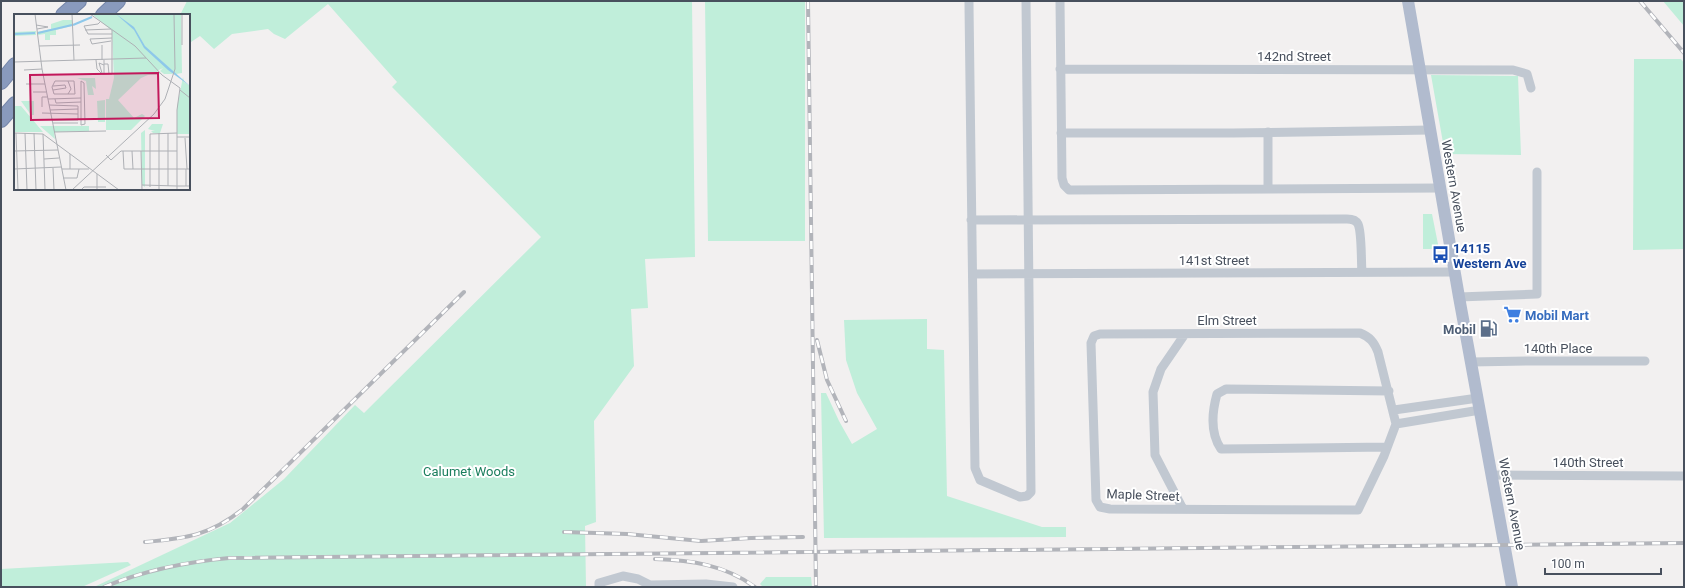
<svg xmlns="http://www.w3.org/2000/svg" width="1685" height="588" font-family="Roboto,sans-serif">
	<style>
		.green { fill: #c0eeda }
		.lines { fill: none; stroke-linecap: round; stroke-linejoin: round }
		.highway-casing { stroke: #7485a9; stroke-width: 16 }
		.minor { stroke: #c1c8d1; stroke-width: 9 }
		.major { stroke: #b1bbce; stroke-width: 12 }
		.highway { stroke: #899abd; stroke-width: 14 }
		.rail-casing { stroke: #b2b4ba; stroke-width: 4 }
		.rail { stroke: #fff; stroke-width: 2.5; stroke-dasharray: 8; stroke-linecap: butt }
		.labels { text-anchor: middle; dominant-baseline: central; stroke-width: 4; stroke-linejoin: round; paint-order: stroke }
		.street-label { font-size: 13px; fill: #48505d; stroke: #fff }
		.transit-label { font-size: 13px; font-weight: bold; fill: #164399; stroke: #fff; text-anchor: start }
		.shop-label { font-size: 13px; font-weight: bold; fill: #366cbe; stroke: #fff; text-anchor: start }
		.service-label { font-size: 13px; font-weight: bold; fill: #4e5e75; stroke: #fff; text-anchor: end }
		.park-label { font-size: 13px; fill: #1a7e5d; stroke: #fff }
		.inset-river { fill: none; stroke: #8ec8ea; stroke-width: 2 }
		.inset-road { fill: none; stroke: #aeb0b5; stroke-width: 1 }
		.view { fill: #c2185b; fill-opacity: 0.15; stroke: #c2185b; stroke-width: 2 }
		.inset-edge { fill: none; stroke: #48505d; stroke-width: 2 }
	</style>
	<rect width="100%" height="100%" fill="#f2f0f0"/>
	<!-- green -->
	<path class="green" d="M187,1H692L695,257L645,259L648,308L631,309L634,366L594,421L596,522L585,526L586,587H94L230,523L284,479L355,405L364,413L541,237L392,87L397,82L328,4L285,39L274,34L268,29L232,34L214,49L200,36L191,42L189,39V15H180Z
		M705,1H805V241H708Z
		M1663,1H1684V26Z
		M1634,59H1681L1684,63V249L1633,250Z
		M1431,75L1518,76L1521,155L1445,154Z
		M1423,214H1432L1439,249H1423Z
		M927,319V349L944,350L947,496L1042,527H1066V537L824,538L821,393H826L839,421L852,444L877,429L857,393L846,360L844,320Z
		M128,562L131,565L82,587H1V569Z
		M766,577H811L812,587H763L760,584Z"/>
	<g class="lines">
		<defs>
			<path id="highway" d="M63,15L79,1
				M103,15L118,1
				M1,82L15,65
				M1,120L15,104"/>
		</defs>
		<!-- highway casing -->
		<use href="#highway" class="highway-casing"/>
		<!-- minor -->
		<path class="minor" d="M969,1C970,157 974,313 975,468L980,480L1020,497L1027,496L1031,492L1026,1
			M1060,1L1062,178L1064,185L1069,190L1440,188
			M1060,69L1513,70L1527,74L1531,88
			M1061,133H1233L1431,130
			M1268,189V132
			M971,220L1347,219C1352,219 1356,220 1358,224C1362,232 1361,262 1362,272
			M974,274L1455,272
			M1459,297L1537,294V172
			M1360,333C1370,337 1374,342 1378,352L1396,424L1384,456L1358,510L1110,509L1100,507L1096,500L1091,343L1094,336L1100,334Z
			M1471,362L1531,361H1645
			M1394,410L1478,398
			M1396,424L1480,410
			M1387,447L1221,449C1210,433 1212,412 1217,394L1226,389L1389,391
			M1492,475L1684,476
			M1183,509L1155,455L1153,392L1161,369L1185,334
			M599,587V583L623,576L638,579L650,585L706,584L733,587"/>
		<!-- major -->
		<path class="major" d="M1408,1L1459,297L1512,587"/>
		<!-- highway -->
		<use href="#highway" class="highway"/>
		<defs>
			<path id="rail" d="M808,1L816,587
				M1640,1L1684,53
				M817,340L827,380L846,421
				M564,532L627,534L701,541L751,538L803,537
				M145,542C187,538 209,536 243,509L464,292
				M655,559C691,560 725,565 755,587
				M104,587C145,570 186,562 229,558L1684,543"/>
		</defs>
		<!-- rail casing -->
		<use href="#rail" class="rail-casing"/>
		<!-- rail -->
		<use href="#rail" class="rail"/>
	</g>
	<!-- icons -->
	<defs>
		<symbol id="bus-bare" viewBox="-9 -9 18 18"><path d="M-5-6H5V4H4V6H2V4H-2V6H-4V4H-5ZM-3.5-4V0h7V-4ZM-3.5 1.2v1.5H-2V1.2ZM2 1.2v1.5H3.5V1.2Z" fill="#1a4fb4" stroke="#fff" stroke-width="2.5" paint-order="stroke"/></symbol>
		<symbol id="supermarket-bare" viewBox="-9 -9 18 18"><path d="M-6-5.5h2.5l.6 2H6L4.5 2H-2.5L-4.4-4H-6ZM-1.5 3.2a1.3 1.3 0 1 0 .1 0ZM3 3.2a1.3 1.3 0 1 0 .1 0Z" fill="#3f7fe0" stroke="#fff" stroke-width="2.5" paint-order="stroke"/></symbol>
		<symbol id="fuel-bare" viewBox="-9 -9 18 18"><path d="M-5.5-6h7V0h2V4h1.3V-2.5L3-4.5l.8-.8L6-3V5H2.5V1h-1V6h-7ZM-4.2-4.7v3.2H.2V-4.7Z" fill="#5c6f8a" stroke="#fff" stroke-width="2.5" paint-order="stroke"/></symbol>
	</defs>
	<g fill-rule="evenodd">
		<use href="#bus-bare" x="1428" y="242" width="25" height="25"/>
		<use href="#supermarket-bare" x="1500" y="302" width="25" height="25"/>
		<use href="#fuel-bare" x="1476" y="316" width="25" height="25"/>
	</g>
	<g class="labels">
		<!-- street labels -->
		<g class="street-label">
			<text x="1294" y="56">142nd Street</text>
			<text transform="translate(1454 186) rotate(80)">Western Avenue</text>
			<text x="1214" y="260">141st Street</text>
			<text x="1227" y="320">Elm Street</text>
			<text x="1558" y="348">140th Place</text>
			<text x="1588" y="462">140th Street</text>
			<text transform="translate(1143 495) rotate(2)">Maple Street</text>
			<text transform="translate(1512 504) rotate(79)">Western Avenue</text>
		</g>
		<!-- transit labels -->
		<g class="transit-label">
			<text x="1453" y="248">14115<tspan x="1453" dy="15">Western Ave</tspan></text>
		</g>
		<!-- shop labels -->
		<g class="shop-label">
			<text x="1525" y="315">Mobil Mart</text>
		</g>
		<!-- service labels -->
		<g class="service-label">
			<text x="1476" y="329">Mobil</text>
		</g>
		<!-- park labels -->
		<g class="park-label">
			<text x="469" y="471">Calumet Woods</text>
		</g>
	</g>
	<!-- overview -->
	<g transform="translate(14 14)">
		<rect width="176" height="176" fill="#f2f0f0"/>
		<path d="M78,0H167L168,59L162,60L152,52L159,60H150L146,57L149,54L143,57L148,60L134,61L127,64L104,86L120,104L128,100L131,102L117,116H92V85H95L100,64L98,17ZM49,6H58V12L42,16V21H36V26H31V20L24,21L23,18L37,15V10ZM22,17V21L0,22V18ZM169,63L170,68L176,72V120H163V93ZM63,64H81L82,75L78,72L80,81H74L72,67ZM91,86V108H84L83,87ZM7,87H20V101H17ZM0,92H7L29,118H0ZM138,110H149L146,119H139L137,117H141L134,115ZM26,112H75V117L40,118L41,125ZM131,116V173L128,171L127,119Z" fill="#c0eeda"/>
		<path d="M102,0L120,13L131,32L176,72L154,56L130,34L120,16Z" fill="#8ec8ea"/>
		<path class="inset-river" d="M59,11L78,3M24,19L58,11M0,20L21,19"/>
		<path class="inset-road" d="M21,0L28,55L52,176M58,0L60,46M76,0L121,32L148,61L166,74M168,0V31M86,8L84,10L70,12L74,20H98M22,11L34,13L23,15M71,16L97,15M76,25L78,30L97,27M76,25L98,24M88,31V46M25,32L66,31M82,46L83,55L88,60H98V16M90,46V60M0,48L132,44M90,50H94L95,60M10,56L28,55M88,59L85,49L90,51M41,67H60L61,80H40L38,73ZM54,67L57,75L54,80M67,67L70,69L71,110L67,111ZM12,70H31M39,76L52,74L51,71L39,72M166,76L176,84M19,78H32M34,85L67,84M41,85L42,89L67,88M35,91L64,92V106H38M28,93V83H33M36,96L64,95M28,99L64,100M39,109H64M40,118L92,117M0,119L29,120L31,176M2,119L4,176M11,119L13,176M20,119L22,176M145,119V176M154,119V172M29,120L105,176M163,123H176M171,124L173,155M0,137L44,136M109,137L110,155H176M118,137L119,155M127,137L128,176M92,141L97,146L107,137H163M30,145L45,144M39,154L40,176M0,155L47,153M48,155H75M56,155V140M49,164H63L65,155M128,171L163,172M163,172H176M172,172V155M136,173V120L163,119M58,176L140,100L151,85L161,55L160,0M67,176L70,173H92M83,176V160M163,176V96L166,74"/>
		<path class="view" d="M144,59L145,104L17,106L16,61Z"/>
		<rect width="176" height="176" class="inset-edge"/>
	</g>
	<!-- border -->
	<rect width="1685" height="588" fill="none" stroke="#48505d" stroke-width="4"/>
	<!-- scale -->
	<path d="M1545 568v6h116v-6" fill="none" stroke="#48505d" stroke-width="2"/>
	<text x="1551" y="568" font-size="12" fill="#48505d" stroke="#ffffff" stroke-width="3" paint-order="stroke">100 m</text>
</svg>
